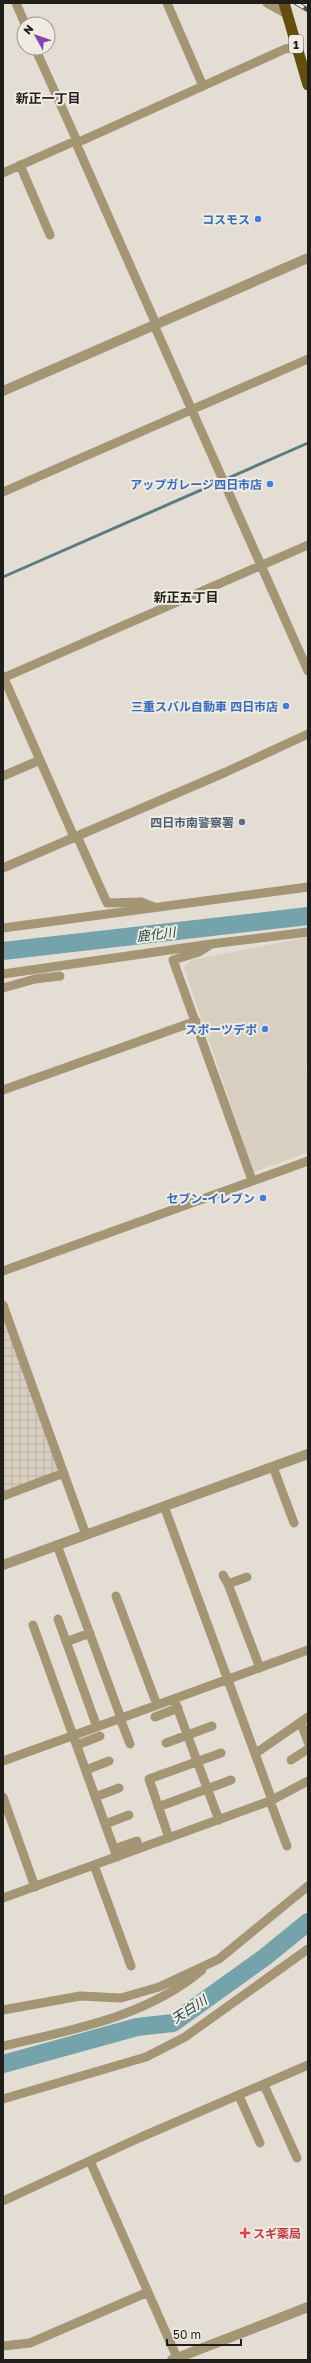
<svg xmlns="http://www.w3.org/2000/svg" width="311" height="2363" font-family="'Golos Text','Noto Sans JP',sans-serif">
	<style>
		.built { fill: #d8cfc0 }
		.industrial { fill: url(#industrial-grid) }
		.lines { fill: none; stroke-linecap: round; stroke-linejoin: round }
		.stream { stroke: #5b7b80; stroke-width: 3 }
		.river { stroke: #74a3ab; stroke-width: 18 }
		.minor { stroke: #a49574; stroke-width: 9 }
		.tertiary { stroke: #a49574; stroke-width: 10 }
		.trunk { stroke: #644e0e; stroke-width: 11 }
		.rail-casing { stroke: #504d48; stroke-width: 4.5 }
		.rail { stroke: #f0ebe1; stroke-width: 3; stroke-dasharray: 9; stroke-linecap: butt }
		.shop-dot { fill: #3f7fe0; stroke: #f0ebe1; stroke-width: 1.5 }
		.service-dot { fill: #5c6f8a; stroke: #f0ebe1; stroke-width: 1.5 }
		.health-dot { fill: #e0444e; stroke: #f0ebe1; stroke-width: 1.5 }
		.labels { text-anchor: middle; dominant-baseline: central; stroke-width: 4; stroke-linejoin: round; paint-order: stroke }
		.shield { fill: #f0ebe1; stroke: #5e5c56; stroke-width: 1 }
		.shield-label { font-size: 11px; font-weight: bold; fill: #201e1b }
		.shop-label { font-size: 12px; font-weight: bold; fill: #366cbe; stroke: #f0ebe1; text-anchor: end }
		.service-label { font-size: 12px; font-weight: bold; fill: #4e5e75; stroke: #f0ebe1; text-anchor: end }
		.health-label { font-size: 12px; font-weight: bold; fill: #be3a42; stroke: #f0ebe1; text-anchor: start }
		.neighbourhood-label { font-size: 13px; font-weight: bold; fill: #201e1b; stroke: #f0ebe1 }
		.water-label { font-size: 13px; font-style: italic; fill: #123e45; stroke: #f0ebe1 }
	</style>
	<defs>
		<pattern id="industrial-grid" width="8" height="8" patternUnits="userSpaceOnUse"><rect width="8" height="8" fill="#d8cfc0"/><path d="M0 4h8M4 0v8" fill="none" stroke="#b9b1a4"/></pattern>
	</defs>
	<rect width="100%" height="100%" fill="#e3ddd4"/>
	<!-- built -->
	<path class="built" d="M308,937V1067L305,1068L308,1079V1152L254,1172L184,968L192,960Z"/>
	<!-- industrial -->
	<path class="industrial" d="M3,1314L60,1471L3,1493Z"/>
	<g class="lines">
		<!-- stream -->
		<path class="stream" d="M3,577L308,443"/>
		<!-- river -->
		<path class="river" d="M3,951L308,916
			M3,2064L137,2027L173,2023L265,1957L308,1922"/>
		<!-- minor -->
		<path class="minor" d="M16,3L25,24
			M167,3L203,86
			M267,3L287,14
			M35,48L77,141
			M75,141L156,324
			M20,165L50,235
			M3,173L75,141H81L285,49L297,47
			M154,325L308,671
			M3,492L308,359
			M3,676L74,837
			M3,678L308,545
			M3,776L40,760
			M77,836L107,903L141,902L154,907
			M3,868L226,772L308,734
			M3,928L308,887
			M210,945L199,952L173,960L252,1180
			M3,974L211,944L308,932
			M3,988L35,979L60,976
			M3,1090L196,1021
			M3,1271L308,1161
			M3,1305L86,1535
			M273,1467L294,1523
			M3,1496L64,1473
			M164,1506L272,1800
			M57,1545L121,1718
			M223,1575L228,1584L247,1577
			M228,1584L260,1668
			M116,1596L157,1705
			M58,1619L97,1727
			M33,1625L117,1857
			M66,1642L90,1633
			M174,1699L219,1820
			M155,1717L178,1708
			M120,1718L130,1744
			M301,1723L308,1742
			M166,1743L212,1726
			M77,1745L100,1736
			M256,1753L308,1717
			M291,1760L308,1749
			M3,1761L308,1650
			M86,1770L109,1761
			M3,1797L35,1887
			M95,1797L119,1788
			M270,1801L287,1846
			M158,1807L231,1780
			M105,1824L129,1815
			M169,1838L149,1779L221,1753
			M114,1849L137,1841
			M94,1865L131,1966
			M3,1898L270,1801L308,1781
			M3,2010L80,1996L121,1998L159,1987L219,1959L308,1886
			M3,2046C72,2030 146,2017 202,1970
			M264,2085L297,2158
			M239,2096L260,2143
			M3,2099L146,2057L185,2037L308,1949
			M90,2161L178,2360
			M3,2201L139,2138L308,2065
			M3,2346L30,2343L148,2292"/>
		<!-- tertiary -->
		<path class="tertiary" d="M3,391L308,258
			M3,1565L308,1454
			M172,2360L308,2307"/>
		<!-- trunk -->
		<path class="trunk" d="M284,3L308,85"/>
		<defs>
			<path id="rail" d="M296,3L308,10"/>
		</defs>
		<!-- rail casing -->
		<use href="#rail" class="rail-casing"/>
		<!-- rail -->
		<use href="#rail" class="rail"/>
	</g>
	<!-- markers -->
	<g class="shop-dot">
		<circle cx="258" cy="219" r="4"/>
		<circle cx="270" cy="484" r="4"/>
		<circle cx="286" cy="706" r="4"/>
		<circle cx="265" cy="1029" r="4"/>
		<circle cx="263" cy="1198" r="4"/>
	</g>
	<circle class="service-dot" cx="242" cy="822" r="4"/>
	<path class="health-dot" d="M243 2227h4v4h4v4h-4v4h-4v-4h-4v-4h4z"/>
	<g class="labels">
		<!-- shield labels -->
		<rect class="shield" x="289" y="35" width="14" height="18" rx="3"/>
		<g class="shield-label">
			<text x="296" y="44">1</text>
		</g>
		<!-- shop labels -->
		<g class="shop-label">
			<text x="250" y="219">コスモス</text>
			<text x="262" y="484">アップガレージ四日市店</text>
			<text x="278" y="706">三重スバル自動車 四日市店</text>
			<text x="257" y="1029">スポーツデポ</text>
			<text x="255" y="1198">セブン-イレブン</text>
		</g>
		<!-- service labels -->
		<g class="service-label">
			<text x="234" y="822">四日市南警察署</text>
		</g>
		<!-- health labels -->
		<g class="health-label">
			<text x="253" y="2233">スギ薬局</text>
		</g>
		<!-- neighbourhood labels -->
		<g class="neighbourhood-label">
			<text x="48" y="98">新正一丁目</text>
			<text x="186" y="597">新正五丁目</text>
		</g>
		<!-- water labels -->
		<g class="water-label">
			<text transform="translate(156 934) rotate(-7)">鹿化川</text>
			<text transform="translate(189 2009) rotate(-33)">天白川</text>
		</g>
	</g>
	<!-- border -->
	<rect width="311" height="2363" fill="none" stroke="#201e1b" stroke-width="8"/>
	<!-- north arrow -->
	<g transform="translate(36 36) rotate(310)"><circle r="19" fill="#f0ebe1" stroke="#9d9992"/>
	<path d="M0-3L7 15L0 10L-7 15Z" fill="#8543b7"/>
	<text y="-6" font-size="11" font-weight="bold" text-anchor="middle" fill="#201e1b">N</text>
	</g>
	<!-- scale -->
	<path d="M167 2339v6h74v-6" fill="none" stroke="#201e1b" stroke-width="2"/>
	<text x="173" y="2339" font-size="12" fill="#201e1b" stroke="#f0ebe1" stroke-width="3" paint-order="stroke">50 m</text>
</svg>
